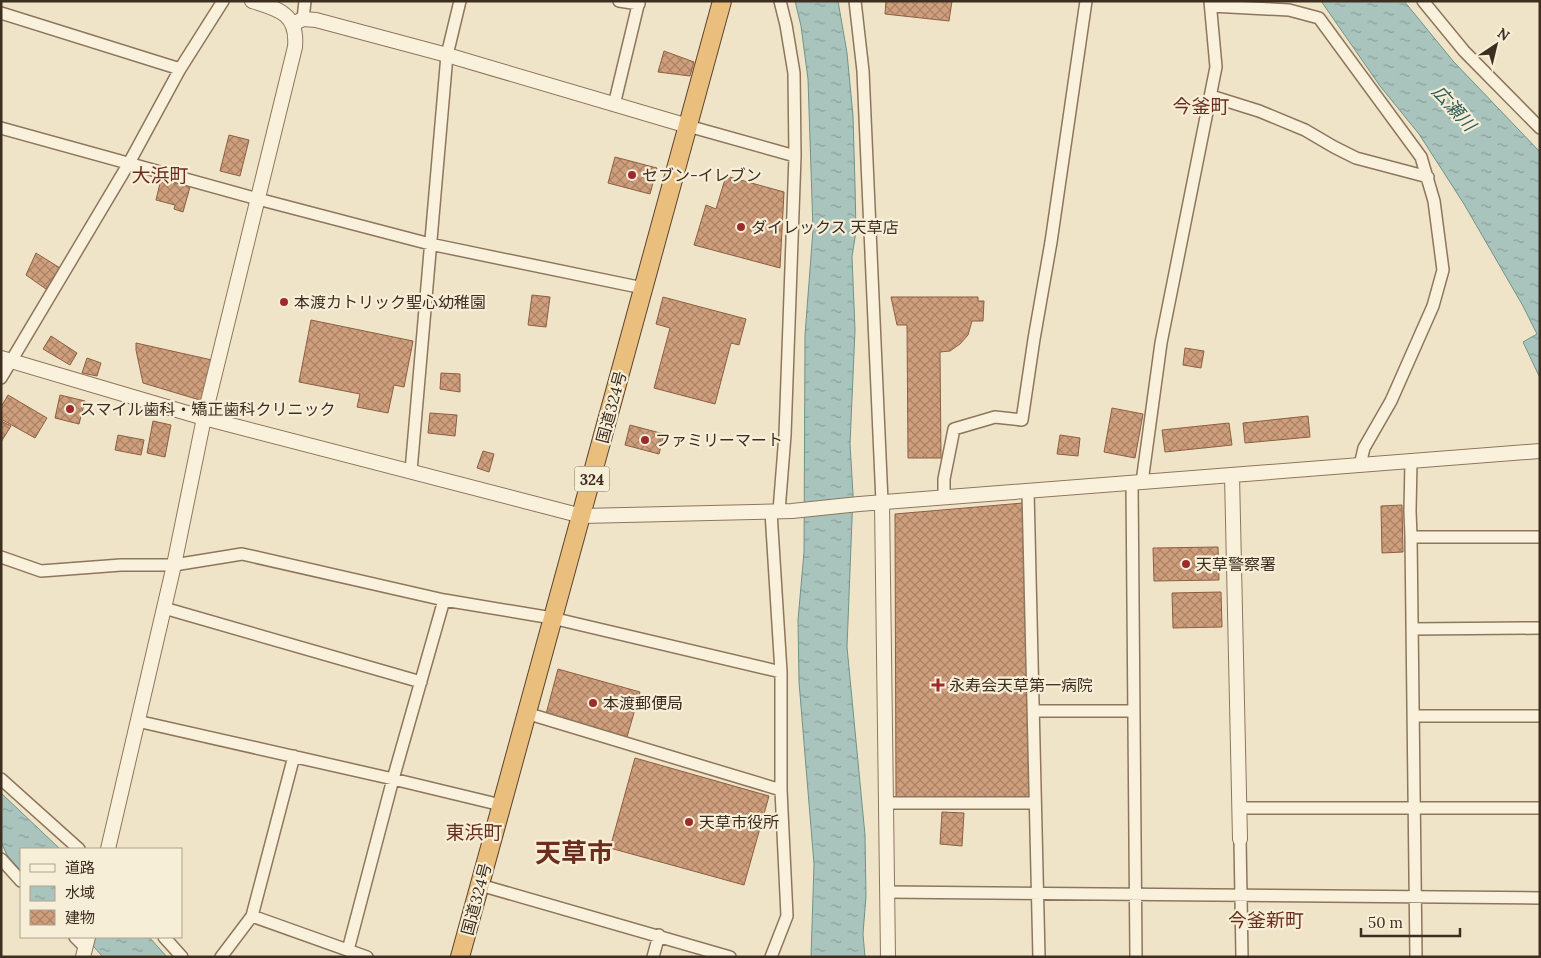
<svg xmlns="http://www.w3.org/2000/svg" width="1541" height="958" font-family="Lora,'Noto Sans JP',serif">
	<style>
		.water { fill: url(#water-ripples); stroke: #6f938a }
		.building { fill: url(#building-cross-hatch); stroke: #8d5f41 }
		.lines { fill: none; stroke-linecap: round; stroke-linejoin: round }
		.minor-casing { stroke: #8d765c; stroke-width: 14 }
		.tertiary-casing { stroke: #8d765c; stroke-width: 16 }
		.trunk-casing { stroke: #5b4430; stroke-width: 20 }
		.minor { stroke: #faf1dc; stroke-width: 11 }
		.tertiary { stroke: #faf1dc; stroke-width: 14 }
		.trunk { stroke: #eabe7c; stroke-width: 18 }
		.poi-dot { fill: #9e2a2b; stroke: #f7eed8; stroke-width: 2 }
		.labels { text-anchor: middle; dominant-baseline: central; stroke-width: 4.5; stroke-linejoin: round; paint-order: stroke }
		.shield { fill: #f7eed8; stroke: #756857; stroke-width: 1 }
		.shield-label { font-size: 15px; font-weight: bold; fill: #3d2e20 }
		.poi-label { font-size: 16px; fill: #3d2e20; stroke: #f7eed8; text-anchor: start }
		.street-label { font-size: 16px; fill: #3d2e20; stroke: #f7eed8 }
		.water-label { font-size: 18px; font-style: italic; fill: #2f5d5a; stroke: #f7eed8 }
		.quarter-label { font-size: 19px; fill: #6b2e1e; stroke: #f7eed8 }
		.town-label { font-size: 26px; font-weight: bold; fill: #6b2e1e; stroke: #f7eed8 }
	</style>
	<defs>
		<pattern id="water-ripples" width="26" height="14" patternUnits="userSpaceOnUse" patternTransform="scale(1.25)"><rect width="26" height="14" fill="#a9c4bc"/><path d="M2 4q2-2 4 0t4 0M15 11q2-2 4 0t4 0" fill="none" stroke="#8ba098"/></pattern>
		<pattern id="building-cross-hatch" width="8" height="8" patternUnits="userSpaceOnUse" patternTransform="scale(1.25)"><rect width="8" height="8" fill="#cf9f7d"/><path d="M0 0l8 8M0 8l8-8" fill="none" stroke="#a98266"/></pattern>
	</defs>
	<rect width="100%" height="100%" fill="#f0e4c8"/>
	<!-- water -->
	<path class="water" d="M795,1H838L847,53L853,116L855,185L856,231L852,257L855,330L850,444L853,494L847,647L865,835L866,896L863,934L865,957H811L814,864L799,682L798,620L804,552L805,335L813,230L808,79L801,26Z
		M1321,1H1404L1453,61L1540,152V378L1523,342L1537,334L1523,306L1464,204L1419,134L1380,86Z
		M1,793L60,849H21V871L7,855L1,842Z
		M85,937H149L167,957H103Z"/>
	<!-- building -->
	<path class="building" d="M886,1H952L949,21L885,14Z
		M664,51L694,62L690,76L658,72Z
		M229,135L249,140L240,176L220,171Z
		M615,157L657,168L650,194L608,183Z
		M726,176L784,192L780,268L694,245L706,205L716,209Z
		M161,179L190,187L183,212L174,209L175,205L156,200Z
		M36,253L60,268L46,289L26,275Z
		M532,295L550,297L546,327L528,325Z
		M663,297L746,319L739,345L731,343L715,404L654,388L670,328L656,324Z
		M891,297H978V301H984L983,321H972L968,335L960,344L950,351L940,352L941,458H908L907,325H897Z
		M311,320L413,341L404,387L394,385L388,413L357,407L360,394L299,382Z
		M51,336L77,353L70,365L43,349Z
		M136,343L212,360L203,401L143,383L136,350Z
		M1185,348L1204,351L1201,368L1183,365Z
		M87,358L101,363L97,376L82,373Z
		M441,373L460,374V392L440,389Z
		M8,395L47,418L35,438L1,419V407Z
		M60,395L85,401L79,424L55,418Z
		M1112,408L1143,414L1135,458L1104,452Z
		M430,413L457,415L455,436L428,433Z
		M1308,416L1310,437L1245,443L1243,423Z
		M1,421L11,426L1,442Z
		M153,421L171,425L165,457L147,453Z
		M1229,423L1232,445L1165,452L1162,430Z
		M630,425L664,434L659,454L625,445Z
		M118,435L144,440L141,455L115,450Z
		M1060,435L1080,438L1078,456L1057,454Z
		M483,451L494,454L489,472L477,468Z
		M1023,503L1030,797L896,798L895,514Z
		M1402,505L1403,552L1382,553L1381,506Z
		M1218,547L1219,580L1154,581L1153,548Z
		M1221,592L1222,627L1173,628L1172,593Z
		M558,669L640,692L627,737L546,714Z
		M635,758L769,796L744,885L610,848Z
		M942,812L964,813L962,846L940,844Z"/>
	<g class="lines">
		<defs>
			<path id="minor" d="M619,1L639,4
				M855,1L863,71L882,502
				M1423,1L1464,51L1540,128
				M1211,6L1289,10L1319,18L1421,157L1434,201L1443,270L1433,306L1391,401L1364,448L1360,465
				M1,13L180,69
				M303,19L305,1
				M1211,96L1259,111L1305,130L1334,147L1356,158L1428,177
				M614,105L639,1
				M688,126L795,156
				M1,128L258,199L430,244L643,288
				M1,378L129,163L180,69L223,1
				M1411,461L1410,511L1411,537L1416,957
				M411,471L447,55L460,1
				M1142,482L1161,343L1216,67L1210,1
				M1132,483L1136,957
				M1028,491L1039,957
				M944,497V479L954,429L995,417L1022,420L1034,339L1051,242L1086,1
				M779,511L785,435L795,156L794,73L786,25L780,1
				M771,512L781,672V790L787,916L771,957
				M1411,537H1540
				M1,557L41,571L121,565H174L242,554L444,600L552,618L781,672
				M164,608L421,682
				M1412,629L1540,628
				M1033,711H1134
				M526,713L781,790
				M1413,716H1540
				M137,721L393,779L501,805
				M1,779L79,849
				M886,803H1035
				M1239,808H1540
				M1240,839L1242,957
				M1,859L21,881
				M480,885L730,957
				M887,892L1540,898
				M252,916L367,957
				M75,937L85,947
				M164,937L182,957
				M348,950L393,779L444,600
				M221,957L252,916L294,756
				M653,957L659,935"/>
			<path id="tertiary" d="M293,24L303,19L316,20L447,55L688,126
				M1,358L204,418L582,516L792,511L859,504L1540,451
				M1232,475L1240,839
				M882,502L888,957
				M108,849L174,565L204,418L295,47C298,14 279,9 252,1
				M83,957L88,937"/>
			<path id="trunk" d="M460,957L722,1"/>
		</defs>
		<!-- minor casing -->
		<use href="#minor" class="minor-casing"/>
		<!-- tertiary casing -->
		<use href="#tertiary" class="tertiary-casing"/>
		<!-- trunk casing -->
		<use href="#trunk" class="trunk-casing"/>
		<!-- minor -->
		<use href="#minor" class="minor"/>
		<!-- tertiary -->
		<use href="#tertiary" class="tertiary"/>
		<!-- trunk -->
		<use href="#trunk" class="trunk"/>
	</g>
	<!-- markers -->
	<g class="poi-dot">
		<circle cx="632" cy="175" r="5"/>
		<circle cx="741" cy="227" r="5"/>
		<circle cx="284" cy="302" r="5"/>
		<circle cx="70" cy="409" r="5"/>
		<circle cx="645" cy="440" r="5"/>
		<circle cx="1186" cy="564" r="5"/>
		<path d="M935.5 677.5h5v5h5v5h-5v5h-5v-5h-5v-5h5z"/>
		<circle cx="593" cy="703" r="5"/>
		<circle cx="689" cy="822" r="5"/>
	</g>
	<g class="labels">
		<!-- shield labels -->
		<rect class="shield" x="574.5" y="466.5" width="35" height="25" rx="4"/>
		<g class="shield-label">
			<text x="592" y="479">324</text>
		</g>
		<!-- poi labels -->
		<g class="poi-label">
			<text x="642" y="175">セブン-イレブン</text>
			<text x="751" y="227">ダイレックス 天草店</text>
			<text x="294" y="302">本渡カトリック聖心幼稚園</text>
			<text x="80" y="409">スマイル歯科・矯正歯科クリニック</text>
			<text x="655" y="440">ファミリーマート</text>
			<text x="1196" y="564">天草警察署</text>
			<text x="949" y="685">永寿会天草第一病院</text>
			<text x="603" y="703">本渡郵便局</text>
			<text x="699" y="822">天草市役所</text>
		</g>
		<!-- street labels -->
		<g class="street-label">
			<text transform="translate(611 407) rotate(-75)">国道324号</text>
			<text transform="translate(476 899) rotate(-75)">国道324号</text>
		</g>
		<!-- water labels -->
		<g class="water-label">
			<text transform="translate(1454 108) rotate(48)">広瀬川</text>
		</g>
		<!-- quarter labels -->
		<g class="quarter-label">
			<text x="1201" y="106">今釜町</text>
			<text x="160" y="175">大浜町</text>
			<text x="474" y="832">東浜町</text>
			<text x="1266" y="920">今釜新町</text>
		</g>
		<!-- town labels -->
		<g class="town-label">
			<text x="574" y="852">天草市</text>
		</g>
	</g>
	<!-- border -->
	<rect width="1541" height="958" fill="none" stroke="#3d2e20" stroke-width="5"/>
	<!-- legend -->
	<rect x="20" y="848" width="162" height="90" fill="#f7eed8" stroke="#ada18e"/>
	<rect x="30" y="864" width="25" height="8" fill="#faf1dc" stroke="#ada18e"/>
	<text x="65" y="873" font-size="15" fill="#3d2e20">道路</text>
	<rect x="30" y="886" width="25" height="15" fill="url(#water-ripples)" stroke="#ada18e"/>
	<text x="65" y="898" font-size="15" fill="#3d2e20">水域</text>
	<rect x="30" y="910" width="25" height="15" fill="url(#building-cross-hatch)" stroke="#ada18e"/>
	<text x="65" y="923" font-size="15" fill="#3d2e20">建物</text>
	<!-- north arrow -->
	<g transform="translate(1496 45) rotate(35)" stroke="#f7eed8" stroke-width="4" paint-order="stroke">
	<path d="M0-4L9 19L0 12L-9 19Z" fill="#3d2e20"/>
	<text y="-8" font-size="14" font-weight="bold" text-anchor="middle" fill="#3d2e20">N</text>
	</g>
	<!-- scale -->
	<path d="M1361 928v8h99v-8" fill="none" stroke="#3d2e20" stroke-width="2.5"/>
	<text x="1368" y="928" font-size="15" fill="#3d2e20" stroke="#f7eed8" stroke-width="4" paint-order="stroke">50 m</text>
</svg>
